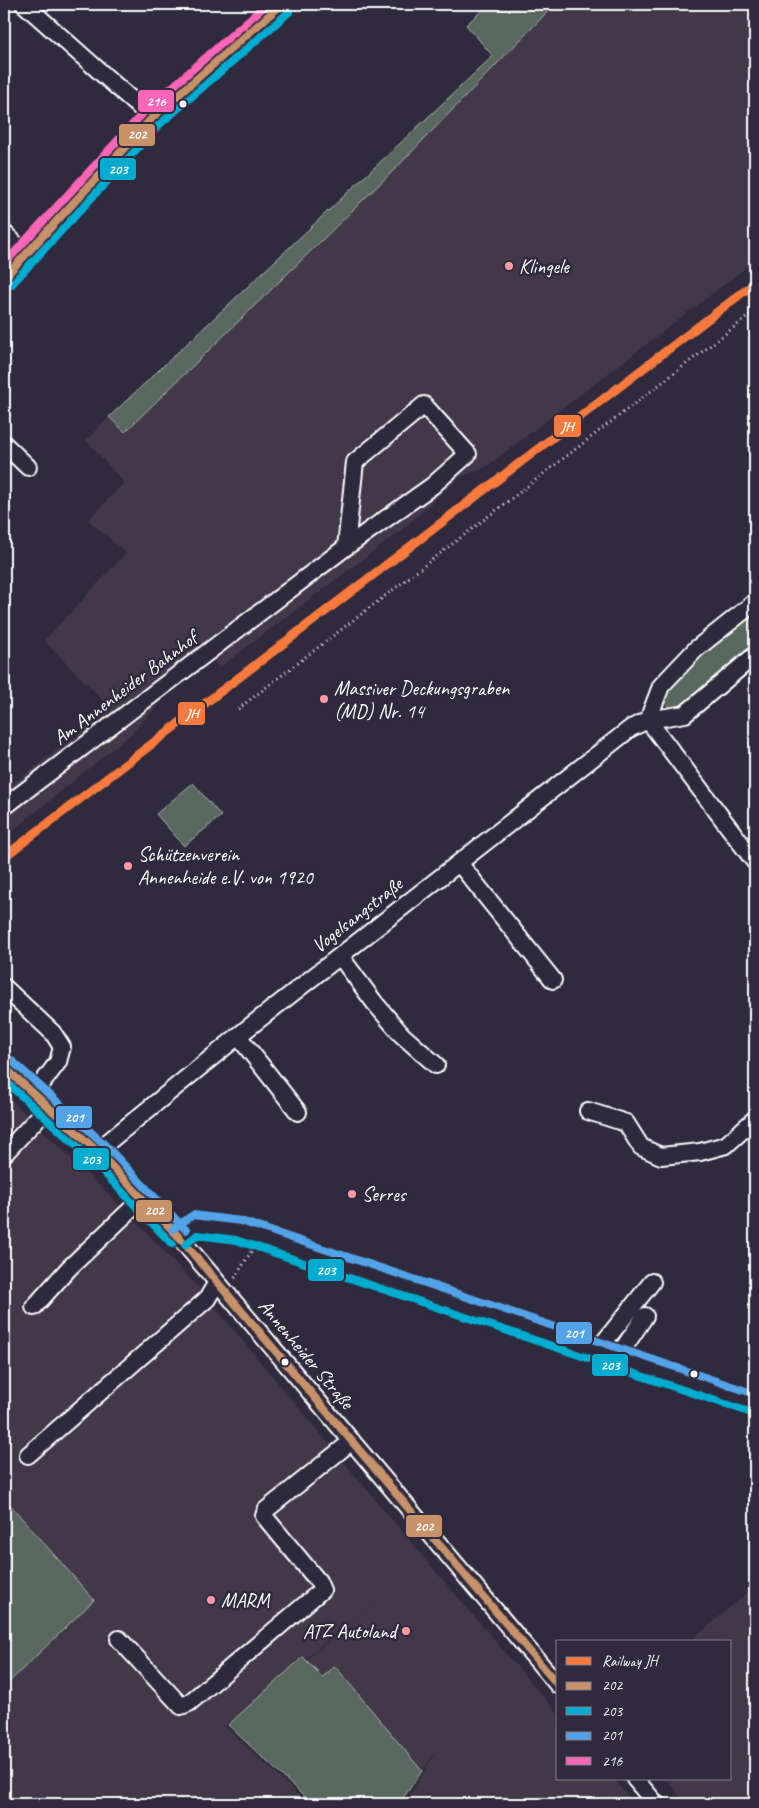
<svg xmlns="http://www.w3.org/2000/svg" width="759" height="1808" font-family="Caveat,sans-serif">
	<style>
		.built { fill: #423748 }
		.green { fill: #59685f; stroke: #acb4af }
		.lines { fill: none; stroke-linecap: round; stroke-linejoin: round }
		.minor-casing { stroke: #fff; stroke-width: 20 }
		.path { stroke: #fff; stroke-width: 3; stroke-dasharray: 1 4; stroke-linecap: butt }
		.minor { stroke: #2f2a3d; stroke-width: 16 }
		.bus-1-casing { stroke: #2f2a3d; stroke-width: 11 }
		.bus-2-casing { stroke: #2f2a3d; stroke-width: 11 }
		.bus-3-casing { stroke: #2f2a3d; stroke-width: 11 }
		.bus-4-casing { stroke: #2f2a3d; stroke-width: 11 }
		.bus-1 { stroke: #c7916a; stroke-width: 8 }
		.bus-2 { stroke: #06acd0; stroke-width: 8 }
		.bus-3 { stroke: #53a3e8; stroke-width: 8 }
		.bus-4 { stroke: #fa66b7; stroke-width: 8 }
		.rail-1-casing { stroke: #2f2a3d; stroke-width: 12 }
		.rail-1 { stroke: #f6793e; stroke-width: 9 }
		.bus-dot { fill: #fff; stroke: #2f2a3d; stroke-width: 2 }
		.poi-dot { fill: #ff9aa2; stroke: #2f2a3d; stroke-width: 2 }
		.labels { text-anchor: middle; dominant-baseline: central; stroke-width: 5; stroke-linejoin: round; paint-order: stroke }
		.poi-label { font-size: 20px; fill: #fff; stroke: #2f2a3d; text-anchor: start }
		.street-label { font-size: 20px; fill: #fff; stroke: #2f2a3d }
		.line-badge { stroke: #2f2a3d; stroke-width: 2 }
		.badge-label { font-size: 14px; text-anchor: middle; font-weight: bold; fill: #fff }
	</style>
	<rect width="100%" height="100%" fill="#2f2a3d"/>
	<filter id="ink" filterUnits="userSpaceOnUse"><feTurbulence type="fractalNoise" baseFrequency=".02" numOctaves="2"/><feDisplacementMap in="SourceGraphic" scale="10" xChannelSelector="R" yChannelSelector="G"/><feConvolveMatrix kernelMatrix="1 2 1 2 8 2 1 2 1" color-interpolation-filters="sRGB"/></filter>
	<g filter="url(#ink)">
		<!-- built -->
		<path class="built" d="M555,4H755V261L486,467L459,478L403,529L219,668L212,659L171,692L132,733L4,838V790L112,709L44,641L126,553L88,520L124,483L86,440L109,417L125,432L397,167Z
			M4,1093L132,1217L198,1287L425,1559L558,1714V1779H613L635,1804H404L439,1747L422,1771L336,1667L323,1677L306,1660L383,1594L225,1726L308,1804H4V1687L93,1600L4,1498Z
			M755,1586V1804H686L666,1779H730V1642H689Z"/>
		<!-- green -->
		<path class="green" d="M489,4H555L397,167L125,432L109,417L493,56L466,25Z
			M755,609V648L681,709L672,710L666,704L664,697L669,688L714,643Z
			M193,783L221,816L184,846L156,814Z
			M4,1498L94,1600L4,1687Z
			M303,1657L323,1677L335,1666L422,1771L399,1804H312L228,1725Z"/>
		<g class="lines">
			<defs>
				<path id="minor" d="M24,4L152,118
					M4,233L26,254
					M4,278L152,118L282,4
					M4,444L28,467
					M648,720L755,862
					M648,720L661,686L696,649L755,602
					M4,807L346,547L432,486L468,454L424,405L355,462L346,547
					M459,863L553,980
					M340,956L374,1002L402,1035L436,1065
					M4,987L53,1033L62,1047L58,1062L34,1094
					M238,1036L298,1112
					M4,1067L97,1151L179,1237L558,1685
					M588,1111L626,1123L641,1147L661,1156L700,1152L726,1145L755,1119
					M97,1151L248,1028L631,728L648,720L685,714L755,655
					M4,1154L48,1107
					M179,1237L194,1225L238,1230L755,1404
					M34,1307L69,1268L143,1198
					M597,1351L652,1282
					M617,1358L645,1316
					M28,1455L207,1299L217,1282
					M119,1639L181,1706L189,1703L322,1590L318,1581L264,1516L266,1510L352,1441
					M635,1779L656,1804"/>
			</defs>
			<!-- minor casing -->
			<use href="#minor" class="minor-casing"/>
			<!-- path -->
			<path class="path" d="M238,709L755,311
				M235,1278L252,1250"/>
			<!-- minor -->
			<use href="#minor" class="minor"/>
			<defs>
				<path id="bus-1" d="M4,278L152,118L282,4
					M4,1067L97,1151L179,1237L558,1685"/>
				<path id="bus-2" d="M11,285L159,125L289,12
					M4,1080L90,1158L172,1244
					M185,1245L197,1235L236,1240L752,1413"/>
				<path id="bus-3" d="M11,1060L104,1144L186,1230
					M173,1229L193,1215L241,1221L755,1394"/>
				<path id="bus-4" d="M4,264L145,111L267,4"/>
			</defs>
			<!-- bus-1 casing -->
			<use href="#bus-1" class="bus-1-casing"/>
			<!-- bus-2 casing -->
			<use href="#bus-2" class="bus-2-casing"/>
			<!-- bus-3 casing -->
			<use href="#bus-3" class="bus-3-casing"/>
			<!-- bus-4 casing -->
			<use href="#bus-4" class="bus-4-casing"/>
			<!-- bus-1 -->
			<use href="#bus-1" class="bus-1"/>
			<!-- bus-2 -->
			<use href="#bus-2" class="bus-2"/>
			<!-- bus-3 -->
			<use href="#bus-3" class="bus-3"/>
			<!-- bus-4 -->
			<use href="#bus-4" class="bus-4"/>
			<defs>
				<path id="rail-1" d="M4,857L755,283"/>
			</defs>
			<!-- rail-1 casing -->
			<use href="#rail-1" class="rail-1-casing"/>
			<!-- rail-1 -->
			<use href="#rail-1" class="rail-1"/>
		</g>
	</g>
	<!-- markers -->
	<g class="bus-dot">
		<circle cx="183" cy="104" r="4.5"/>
		<circle cx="285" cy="1362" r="4.5"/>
		<circle cx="694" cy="1374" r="4.5"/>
	</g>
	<g class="poi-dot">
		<circle cx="509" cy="266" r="5"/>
		<circle cx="324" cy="699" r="5"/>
		<circle cx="128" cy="866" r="5"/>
		<circle cx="352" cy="1194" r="5"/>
		<circle cx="211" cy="1600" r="5"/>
		<circle cx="406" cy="1631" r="5"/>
	</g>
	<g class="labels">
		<!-- poi labels -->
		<g class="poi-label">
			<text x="519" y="266">Klingele</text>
			<text x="334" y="688">Massiver Deckungsgraben<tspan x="334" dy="23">(MD) Nr. 14</tspan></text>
			<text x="138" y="854">Schützenverein<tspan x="138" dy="23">Annenheide e.V. von 1920</tspan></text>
			<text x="362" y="1194">Serres</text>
			<text x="221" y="1600">MARM</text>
			<text x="396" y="1631" text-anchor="end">ATZ Autoland</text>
		</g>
		<!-- street labels -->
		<g class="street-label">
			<text transform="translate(125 688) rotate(-37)">Am Annenheider Bahnhof</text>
			<text transform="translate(357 915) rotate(-38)">Vogelsangstraße</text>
			<text transform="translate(306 1354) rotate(50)">Annenheider Straße</text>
		</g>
	</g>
	<g class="line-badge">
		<rect x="137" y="89" width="38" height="24" rx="5" fill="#fa66b7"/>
		<rect x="118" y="123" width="38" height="24" rx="5" fill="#c7916a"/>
		<rect x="99" y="157" width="38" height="24" rx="5" fill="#06acd0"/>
		<rect x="553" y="414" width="29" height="24" rx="5" fill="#f6793e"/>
		<rect x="177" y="701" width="29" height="25" rx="5" fill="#f6793e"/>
		<rect x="55" y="1105" width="38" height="24" rx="5" fill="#53a3e8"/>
		<rect x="72" y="1147" width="38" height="24" rx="5" fill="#06acd0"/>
		<rect x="135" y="1199" width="38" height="24" rx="5" fill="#c7916a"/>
		<rect x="307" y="1258" width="38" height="24" rx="5" fill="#06acd0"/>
		<rect x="555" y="1321" width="38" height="24" rx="5" fill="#53a3e8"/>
		<rect x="591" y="1353" width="38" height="24" rx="5" fill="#06acd0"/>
		<rect x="405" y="1514" width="38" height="24" rx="5" fill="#c7916a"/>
	</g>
	<g class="badge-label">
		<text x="156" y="106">216</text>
		<text x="137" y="139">202</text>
		<text x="118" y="174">203</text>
		<text x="567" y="431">JH</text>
		<text x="192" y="718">JH</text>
		<text x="74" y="1122">201</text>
		<text x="91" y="1164">203</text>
		<text x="154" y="1215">202</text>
		<text x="326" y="1275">203</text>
		<text x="574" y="1338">201</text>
		<text x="610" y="1370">203</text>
		<text x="424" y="1531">202</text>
	</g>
	<!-- margin -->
	<rect width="759" height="1808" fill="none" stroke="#2f2a3d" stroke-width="20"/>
	<rect x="10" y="10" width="739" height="1788" fill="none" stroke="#fff" stroke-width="2" filter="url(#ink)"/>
	<!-- legend -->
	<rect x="556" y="1640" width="175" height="140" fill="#2f2a3d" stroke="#827f8b"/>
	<rect x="566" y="1657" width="25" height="8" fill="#f6793e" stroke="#827f8b"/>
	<text x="602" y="1666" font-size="15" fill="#ffffff">Railway JH</text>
	<rect x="566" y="1682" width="25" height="8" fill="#c7916a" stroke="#827f8b"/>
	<text x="602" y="1690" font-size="15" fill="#ffffff">202</text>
	<rect x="566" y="1707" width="25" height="8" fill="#06acd0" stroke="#827f8b"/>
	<text x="602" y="1716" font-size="15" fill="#ffffff">203</text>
	<rect x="566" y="1732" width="25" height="8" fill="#53a3e8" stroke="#827f8b"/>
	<text x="602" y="1740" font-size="15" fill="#ffffff">201</text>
	<rect x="566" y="1757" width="25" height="8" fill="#fa66b7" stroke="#827f8b"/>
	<text x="602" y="1766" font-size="15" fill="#ffffff">216</text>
</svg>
